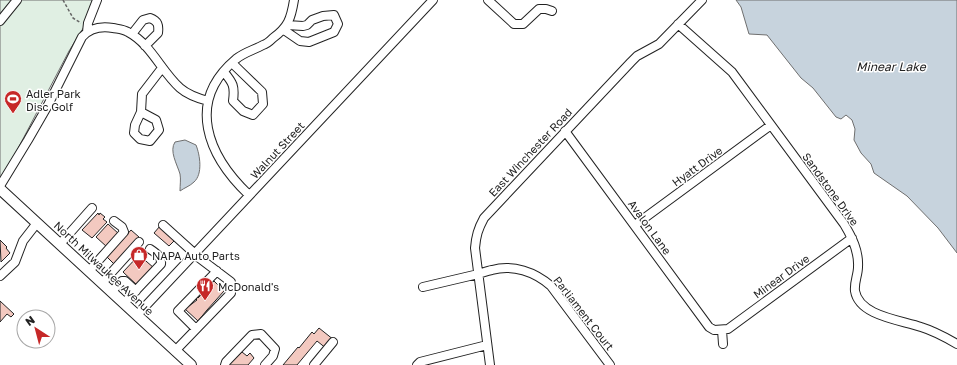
<svg xmlns="http://www.w3.org/2000/svg" width="957" height="365" font-family="'Golos Text',sans-serif">
	<style>
		.green { fill: #e0efe3; stroke: #6f6f6f }
		.water { fill: #c7d3dd; stroke: #6f6f6f }
		.building { fill: #f3c9c0; stroke: #222 }
		.lines { fill: none; stroke-linecap: round; stroke-linejoin: round }
		.minor-casing { stroke: #222; stroke-width: 10 }
		.major-casing { stroke: #222; stroke-width: 12 }
		.path { stroke: #646464; stroke-width: 1.5; stroke-dasharray: 3 2; stroke-linecap: butt }
		.minor { stroke: #fff; stroke-width: 8 }
		.major { stroke: #fff; stroke-width: 10 }
		.labels { text-anchor: middle; dominant-baseline: central; stroke-width: 3; stroke-linejoin: round; paint-order: stroke }
		.poi-label { font-size: 11px; fill: #222; stroke: #fff; text-anchor: start }
		.street-label { font-size: 11px; fill: #222; stroke: #fff }
		.water-label { font-size: 12px; font-style: italic; fill: #222; stroke: #fff }
	</style>
	<rect width="100%" height="100%" fill="#fff"/>
	<!-- green -->
	<path class="green" d="M0,0H96L87,22L69,51L2,179L0,177Z"/>
	<!-- water -->
	<path class="water" d="M736,0H957V253L938,228L907,196L874,173L871,164L861,153L854,140L855,129L852,120L846,115L841,119L836,117L813,88L801,78L767,35L749,34L741,7Z
		M185,140L196,145C200,155 203,174 194,182C190,186 184,188 180,191C180,185 181,179 180,174C177,164 169,151 175,142Z"/>
	<!-- building -->
	<path class="building" d="M98,213L99,215L100,213L105,217L103,219L107,222L92,238L82,230Z
		M108,224L119,234L107,247L96,237Z
		M160,226L175,240L169,246L154,233Z
		M131,230L139,237L114,264L107,257Z
		M0,240L7,247L6,248L10,253L1,262Z
		M139,255L154,268L138,286L123,272Z
		M214,281L224,291L207,310L198,321L185,309L197,300L196,299L197,297L198,298L206,290L205,289Z
		M0,301L14,314L11,317L7,314L0,322Z
		M319,328L334,340L327,349L317,341L297,365H283L298,347L299,348L312,332L314,334Z
		M242,352L247,356L250,353L254,358L248,365H229Z"/>
	<g class="lines">
		<defs>
			<path id="minor" d="M488,0L514,24H523L539,9H546L552,11
				M0,21L17,0
				M678,24L732,72L844,224C852,237 859,251 858,267C858,275 854,282 855,291C859,316 901,320 921,327C934,331 945,337 957,344
				M284,30L300,41L309,42L334,32L338,24L334,15L323,16L312,20L307,25L303,26L287,25
				M87,32L88,23L97,0
				M132,34L143,20L150,18C158,21 159,25 158,33L145,46
				M224,72C233,83 235,86 233,101L243,111L253,115L263,104L262,92L232,63
				M141,112L156,120L159,130L150,141L140,139L134,133L135,125L141,112L142,94L162,68
				M565,131L709,327L714,330L728,329L852,238
				M0,186L28,140L47,107L82,37C90,28 101,26 113,28C118,29 123,29 128,32C151,44 161,71 180,88C188,95 197,98 208,101
				M249,195C208,156 185,102 236,59C245,52 254,50 263,45C267,44 270,41 273,38C288,27 291,19 294,0
				M163,225L194,253
				M635,225L771,125
				M60,244L92,208
				M89,271L124,232L122,227L114,221
				M0,276L15,262L23,241L37,223
				M102,283L139,242
				M423,287C440,283 457,279 474,275C480,274 486,271 492,270C513,264 535,272 551,286L610,365
				M111,292L122,281H125L136,291
				M124,303L161,264C162,257 156,253 150,249
				M137,315L433,0
				M196,329L178,311L217,271
				M722,330L723,344
				M175,351L231,293V282L194,254
				M225,365L226,362L252,335L261,334L275,349L273,356L265,365
				M314,365L333,342
				M417,365L420,362L487,345
				M490,365L475,248C476,236 478,229 484,218L631,62L637,56L659,44L702,0"/>
			<path id="major" d="M0,189L191,365"/>
		</defs>
		<!-- minor casing -->
		<use href="#minor" class="minor-casing"/>
		<!-- major casing -->
		<use href="#major" class="major-casing"/>
		<!-- path -->
		<path class="path" d="M63,0L73,18L81,23"/>
		<!-- minor -->
		<use href="#minor" class="minor"/>
		<!-- major -->
		<use href="#major" class="major"/>
	</g>
	<!-- icons -->
	<defs>
		<symbol id="stadium-pin" viewBox="-11 -11 22 30"><path d="M0 17L-7.5 6A9.5 9.5 0 1 1 7.5 6Z" fill="#c62828" stroke="#fff"/><path d="M0-5a6.5 5 0 1 0 0 10a6.5 5 0 1 0 0-10ZM-3.5-1.8h7v3.6h-7Z" fill="#fff"/></symbol>
		<symbol id="shop-pin" viewBox="-11 -11 22 30"><path d="M0 17L-7.5 6A9.5 9.5 0 1 1 7.5 6Z" fill="#c62828" stroke="#fff"/><path d="M-5-2.5h2.3a2.7 3.5 0 0 1 5.4 0H5L5.5 6h-11ZM-1.5-2.5h3a1.5 2.3 0 0 0-3 0Z" fill="#fff"/></symbol>
		<symbol id="restaurant-pin" viewBox="-11 -11 22 30"><path d="M0 17L-7.5 6A9.5 9.5 0 1 1 7.5 6Z" fill="#c62828" stroke="#fff"/><path d="M-5-6h1v4h1v-4h1v4h1v-4h1v5L-1.5 .5V6h-2V.5L-5-1ZM5-6V6H3V1.5H1.5Q1.5-4 5-6Z" fill="#fff"/></symbol>
	</defs>
	<g fill-rule="evenodd">
		<use href="#stadium-pin" x="3" y="89" width="20" height="27"/>
		<use href="#shop-pin" x="129" y="245" width="20" height="27"/>
		<use href="#restaurant-pin" x="195" y="276" width="20" height="27"/>
	</g>
	<g class="labels">
		<!-- poi labels -->
		<g class="poi-label">
			<text x="26" y="93">Adler Park<tspan x="26" dy="13">Disc Golf</tspan></text>
			<text x="152" y="255">NAPA Auto Parts</text>
			<text x="218" y="286">McDonald's</text>
		</g>
		<!-- street labels -->
		<g class="street-label">
			<text transform="translate(277 150) rotate(-47)">Walnut Street</text>
			<text transform="translate(530 152) rotate(-47)">East Winchester Road</text>
			<text transform="translate(697 166) rotate(-36)">Hyatt Drive</text>
			<text transform="translate(831 189) rotate(54)">Sandstone Drive</text>
			<text transform="translate(650 227) rotate(54)">Avalon Lane</text>
			<text transform="translate(104 268) rotate(43)">North Milwaukee Avenue</text>
			<text transform="translate(781 276) rotate(-36)">Minear Drive</text>
			<text transform="translate(584 313) rotate(52)">Parliament Court</text>
		</g>
		<!-- water labels -->
		<g class="water-label">
			<text x="891" y="66">Minear Lake</text>
		</g>
	</g>
	<!-- north arrow -->
	<g transform="translate(36 329) rotate(324)"><circle r="19" fill="#ffffff" stroke="#a7a7a7"/>
	<path d="M0-3L7 15L0 10L-7 15Z" fill="#c62828"/>
	<text y="-6" font-size="11" font-weight="bold" text-anchor="middle" fill="#222222">N</text>
	</g>
</svg>
